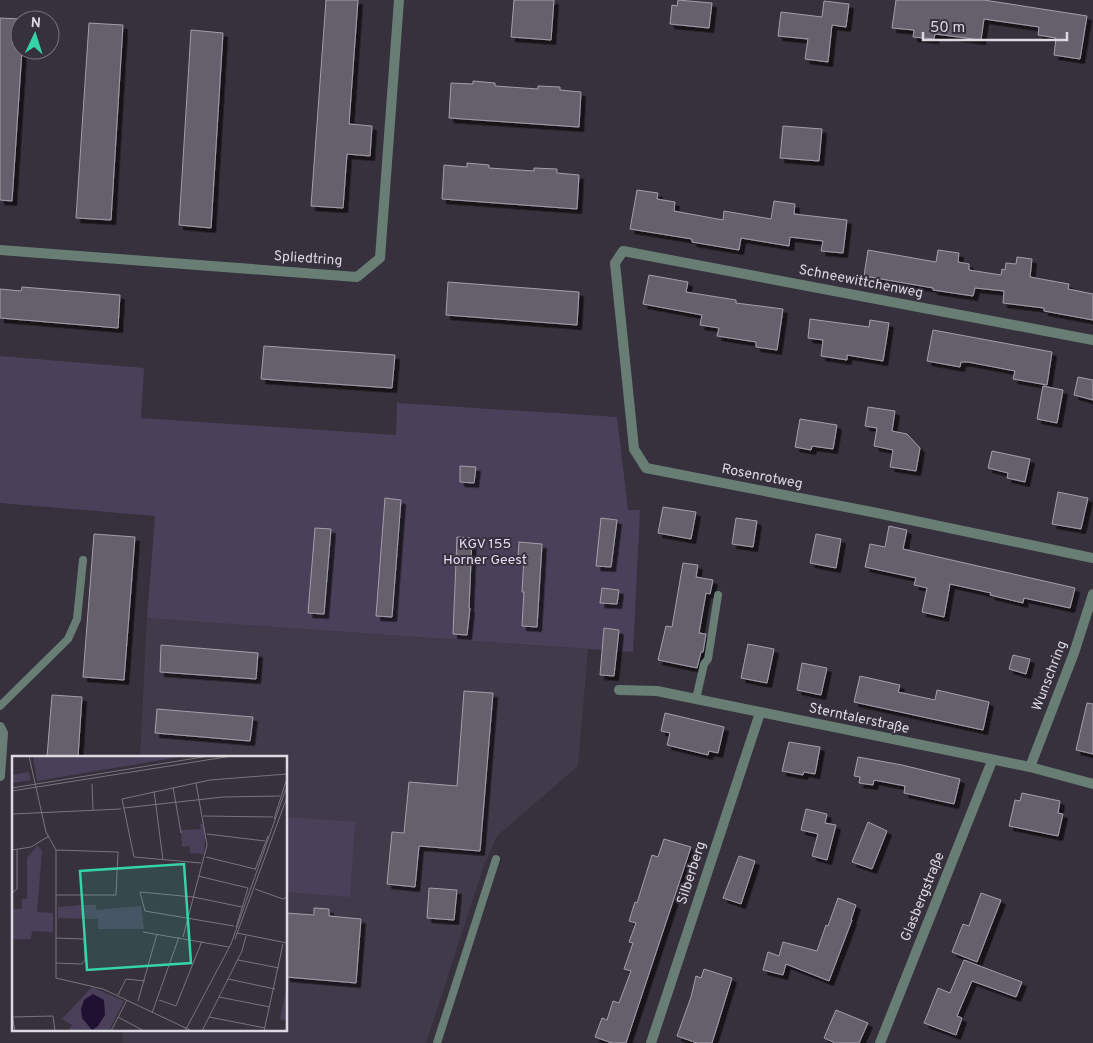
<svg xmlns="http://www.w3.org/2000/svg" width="1093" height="1043" font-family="Overpass,sans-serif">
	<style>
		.built { fill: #413a4a }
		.green { fill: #4b405a }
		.building { fill: #65606c; stroke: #a39eab; filter: url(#shadow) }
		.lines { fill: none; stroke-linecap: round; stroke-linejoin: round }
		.lane { stroke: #687e75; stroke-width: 8 }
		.street { stroke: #687e75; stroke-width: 10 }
		.labels { text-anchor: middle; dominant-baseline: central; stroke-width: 4; stroke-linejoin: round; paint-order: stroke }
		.street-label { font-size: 14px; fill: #dcdae1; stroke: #36313c }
		.park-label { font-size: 14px; fill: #e7dcf7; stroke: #36313c }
		.inset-road { fill: none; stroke: #78757e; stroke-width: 1 }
		.view { fill: #34d4a7; fill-opacity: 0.15; stroke: #34d4a7; stroke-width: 2.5 }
		.inset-edge { fill: none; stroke: #dcdae1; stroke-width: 2.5 }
	</style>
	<defs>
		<filter id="shadow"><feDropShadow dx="4.5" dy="4.5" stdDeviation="0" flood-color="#0009"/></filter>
	</defs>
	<rect width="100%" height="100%" fill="#36313c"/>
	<!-- built -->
	<path class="built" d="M147,618L588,649L578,766L497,836L484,865L426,1043H122L124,1029H286V757H140Z"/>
	<!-- green -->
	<path class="green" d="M0,356L144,368L141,418L396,435L397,403L617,417L628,510H640L633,652L147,618L155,516L0,503Z
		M286,817L355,822L350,897L286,892Z"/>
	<!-- building -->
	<path class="building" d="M326,0H358L349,124L372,126L370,156L347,154L343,208L311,206Z
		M514,0H554L551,40L511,37Z
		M678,0L712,3L709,28L670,24L672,5L677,6Z
		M896,0H984L1087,16L1080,59L1054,55L1056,38L1038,35L1039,27L984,19L981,40L935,34L934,39L913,37L914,30L892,28Z
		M824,1L849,4L846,27L832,25L828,62L805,59L808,39L778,36L781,12L822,17Z
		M0,18L20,19V50H22L12,201L0,200Z
		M89,23L123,25L111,220L76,218Z
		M191,30L223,33L211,228L179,225Z
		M473,81L495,83V86L538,89V86L560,87V90L581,92L579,127L449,118L451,83L473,84Z
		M783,126L822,129L819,161L780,158Z
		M467,163L489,165V168L534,171V168L557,169V173L579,175L577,209L442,199L444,165L467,167Z
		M637,190L658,193L657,199L675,202L674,211L723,220L724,211L771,219L774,201L795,204L794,214L847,220L843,253L821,251L823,241L790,237L789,246L741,238L739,250L692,242V239L630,229Z
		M868,250L936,262L938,250L959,253L958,262L969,264V270L1001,275L1002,269L1005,270L1006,263L1016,264L1017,257L1032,259L1030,277L1069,284L1068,289L1093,294V320L1044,311V308L1003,303L1004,291L975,288L973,296L933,290V288L864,276Z
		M649,275L688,282L686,292L736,300V303L783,309L777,350L756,347V342L717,336L719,328L700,325L702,315L643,304Z
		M448,282L579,292L577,325L446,315Z
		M22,287L120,295L118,328L0,318V289L21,291Z
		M810,319L869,327L870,320L889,323L883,361L847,355V360L821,356L823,340L808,338Z
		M933,330L1052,352L1047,385L1013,379L1015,371L968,362H961L960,367L927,361Z
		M264,346L395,355L392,388L261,379Z
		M1078,377L1093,380V400L1074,395Z
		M1043,386L1063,390L1057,423L1037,419Z
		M868,407L895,411L892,431L907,434L920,448L916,471L890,467L893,450L874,446L877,428L865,426Z
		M800,419L837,425L833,449L812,446L811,450L795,447Z
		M992,451L1030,459L1025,482L1007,478L1008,473L988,468Z
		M460,466L476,467L474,483L460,482Z
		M1058,492L1088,498L1081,529L1052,524Z
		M385,498L401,500L392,617L376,616Z
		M663,507L696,512L691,539L658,533Z
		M601,518L617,520L611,567L596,566Z
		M736,518L757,521L753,547L732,544Z
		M889,526L907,530L903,549L1075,588L1070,608L1024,598L1023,603L990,595L991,593L950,584L944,617L922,612L927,588L914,585L916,578L865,567L870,544L885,547Z
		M315,528L331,529L324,614L308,613Z
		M94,534L135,537L124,680L83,677Z
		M816,534L841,539L836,568L810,563Z
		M457,537L472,538L469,608H470L467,635L453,634Z
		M519,542L542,544L537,627L522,626L524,592H522L524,558L518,557Z
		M683,563L698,565L696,577L713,580L710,594L706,593L699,633L706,634L703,652H701L697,668L658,660L666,626L672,627Z
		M602,588L619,590L617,604L600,603Z
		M604,628L619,630L614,676L600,675Z
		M748,644L774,649L767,683L741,678Z
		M161,645L258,653L256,679L160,672Z
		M1013,655L1030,659L1026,674L1009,669Z
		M802,663L827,668L821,695L797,690Z
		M860,676L900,685L898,692L935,700L937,690L989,702L983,730L854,702Z
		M464,691L493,693L480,851L419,846L415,887L387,884L392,832L404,833L409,782L457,786Z
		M52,695L82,697L78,757H47Z
		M1087,703L1093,704V754L1076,750Z
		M157,709L253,717L250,741L155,733Z
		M665,713L724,727L718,753L709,751L708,755L667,745L670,733L661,731Z
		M789,742L820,747L815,774L804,772L803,775L782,771Z
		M858,757L902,765L960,779L954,804L904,793L905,786L874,780L873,785L859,783L860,777L854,776Z
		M1022,793L1060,801L1058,813L1063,814L1058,836L1009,826L1015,800L1020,801Z
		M806,809L827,814L825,823L836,825L827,860L812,856L818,834L801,830Z
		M868,822L887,831L872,869L852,862Z
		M664,839L691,847L626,1043H612L595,1037L602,1018L607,1020L613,1001L619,1003L631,971L624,969L633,943L629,942L636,923L629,921L635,902L637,903L652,855L658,857Z
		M739,856L755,861L741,904L723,898Z
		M429,888L457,890L454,920L427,918Z
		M981,893L1001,900L977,962L952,952L963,924L969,926Z
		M838,898L856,905L851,920H852L829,981L786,964L783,975L763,970L768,952L779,956L783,942L817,951L826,925L828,926Z
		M314,908L329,909V916L361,919L356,983L286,977V913L314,915Z
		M964,960L1022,982L1016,997L972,981L957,1016L962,1018L956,1035L924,1023L938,988L950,993Z
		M704,969L732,978L712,1043H697L677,1036L691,997L696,976L701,978Z
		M836,1010L868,1023L859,1043H835L824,1038Z"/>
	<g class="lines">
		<!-- lane -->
		<path class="lane" d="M696,699L704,664L708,659L718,595
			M0,706L68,639L77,619L83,560
			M437,1043L496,859"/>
		<!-- street -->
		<path class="street" d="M0,250L357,277L380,258L399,0
			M1093,340L623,251L615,263L634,449L646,468L877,513L1093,558
			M619,690L657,691L1030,767L1093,784
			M0,727L3,733L0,776
			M1030,767L1074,653L1093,594
			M651,1043L760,713
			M880,1043L992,761"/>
	</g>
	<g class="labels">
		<!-- street labels -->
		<g class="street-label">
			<text transform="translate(308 259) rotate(4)">Spliedtring</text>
			<text transform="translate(861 282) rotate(11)">Schneewittchenweg</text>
			<text transform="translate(762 477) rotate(11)">Rosenrotweg</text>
			<text transform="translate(1050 676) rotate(-69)">Wunschring</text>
			<text transform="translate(859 719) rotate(12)">Sterntalerstraße</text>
			<text transform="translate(692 873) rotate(-72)">Silberberg</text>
			<text transform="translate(923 897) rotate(-68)">Glasbergstraße</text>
		</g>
		<!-- park labels -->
		<g class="park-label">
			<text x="485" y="544">KGV 155<tspan x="485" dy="16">Horner Geest</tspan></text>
		</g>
	</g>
	<!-- overview -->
	<g transform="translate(12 756)">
		<rect width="275" height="275" fill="#36313c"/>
		<path d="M21,0H173L25,25ZM17,16L19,24L0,27V19ZM188,68H191L193,77L192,98L178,97V90L170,91L169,74L189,73ZM25,90L30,94L25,156L41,157V176L20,175L19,183H0V153H10V143H15V102ZM67,149H84V154L129,150L132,173H86V163L46,162V151ZM275,228V275H272L274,265L268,263ZM80,231L112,245L97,275H56L60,269L50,263Z" fill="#4b405a"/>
		<path d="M81,238L92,244L93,259L86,270L80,274L70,262L69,253L72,244Z" fill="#201032"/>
		<path class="inset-road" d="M17,0L34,76L44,94V222L91,233L180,275M80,28L81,54M161,31L169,77M0,32L197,0M0,35L220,0M142,35L151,104M112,52L211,41L268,40M0,58L109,53M191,60L261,61M262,63L275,22M195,78L253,85M0,94L19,91L37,80M194,101L243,113M189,107L122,101L110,43L198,24L275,18M243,114L256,80M186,120L236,132M243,133L271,143L275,141M0,137L5,133V94M44,139H104L106,96L44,94M222,170L133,155L128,136L181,141L230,151M224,172L236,132M131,176L217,191M225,177L275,187M171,181L195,89L184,27M223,183L275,41M226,204L267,212M44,207L70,208L73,204L72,183L44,182M216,223L263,233M106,239L114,223L133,225M207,241L258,251M147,244L164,250L190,185M126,245L145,178M140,257L167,181M0,258L3,275M1,261L41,260L43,275M106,261L132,275M197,261L253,272M99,275L115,244M173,275L219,188L275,30M190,275L230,195L234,180M252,275L271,188"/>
		<path class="view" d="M172,108L179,207L75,214L68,115Z"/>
		<rect width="275" height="275" class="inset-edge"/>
	</g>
	<!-- north arrow -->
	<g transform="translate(35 35) rotate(4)"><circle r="24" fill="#36313c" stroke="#78757e"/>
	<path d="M0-4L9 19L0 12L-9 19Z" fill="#34d4a7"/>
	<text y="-8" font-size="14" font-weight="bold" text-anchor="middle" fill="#dcdae1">N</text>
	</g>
	<!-- scale -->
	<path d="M923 32v8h144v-8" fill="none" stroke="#dcdae1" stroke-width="2.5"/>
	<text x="930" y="32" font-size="15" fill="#dcdae1" stroke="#36313c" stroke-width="4" paint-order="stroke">50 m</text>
</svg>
